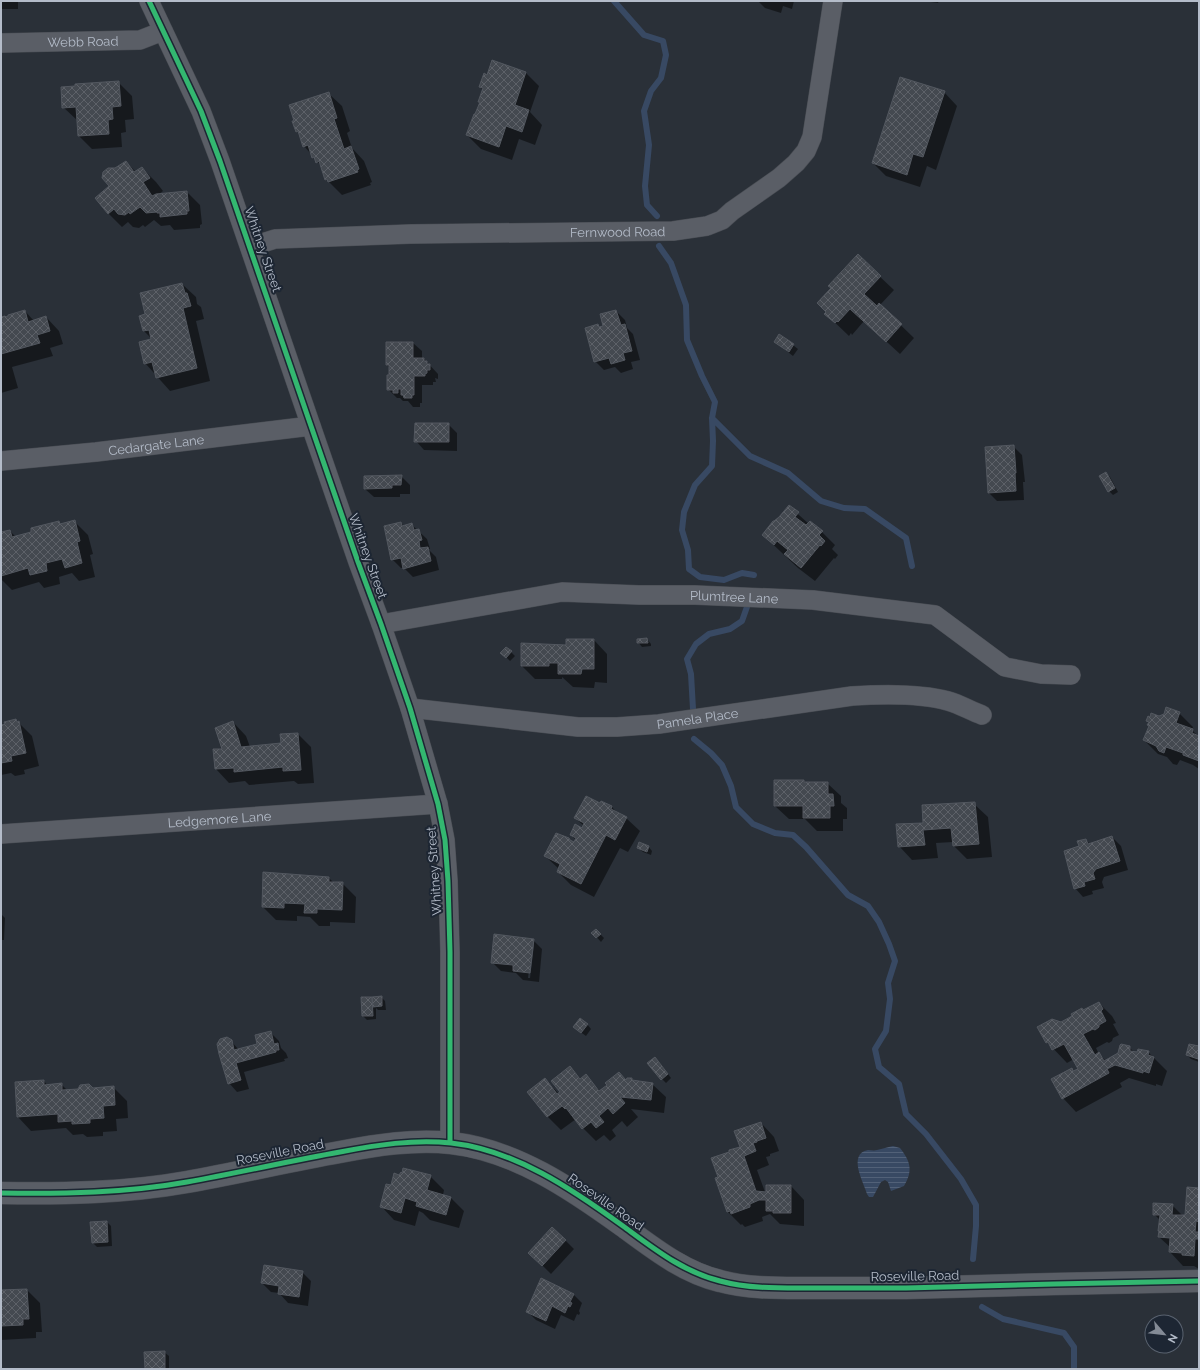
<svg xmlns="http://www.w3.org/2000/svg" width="1200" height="1370" font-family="Raleway,sans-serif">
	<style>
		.water { fill: url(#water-rules) }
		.shadow { fill: #0007; fill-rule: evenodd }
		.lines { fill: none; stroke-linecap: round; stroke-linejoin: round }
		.stream { stroke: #384963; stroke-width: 6 }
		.building { fill: url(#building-cross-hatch); stroke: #52575f }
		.minor-casing { stroke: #484c53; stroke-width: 20 }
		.tertiary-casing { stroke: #484c53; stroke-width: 23 }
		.minor { stroke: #5a5e66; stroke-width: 19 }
		.tertiary { stroke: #5a5e66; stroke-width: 22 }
		.cycleway-casing { stroke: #1d2633; stroke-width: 8 }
		.cycleway { stroke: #33b770; stroke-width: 5 }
		.labels { text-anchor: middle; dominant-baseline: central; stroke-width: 4; stroke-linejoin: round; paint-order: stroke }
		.street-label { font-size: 13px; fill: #b4bcc9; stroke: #1d2633 }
	</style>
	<defs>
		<pattern id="water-rules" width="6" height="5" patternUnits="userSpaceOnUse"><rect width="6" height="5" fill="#384963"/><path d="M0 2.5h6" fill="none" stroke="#526178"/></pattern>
		<pattern id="building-cross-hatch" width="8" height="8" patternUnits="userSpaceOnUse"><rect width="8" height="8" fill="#444950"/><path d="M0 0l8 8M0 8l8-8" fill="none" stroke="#5d6168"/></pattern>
	</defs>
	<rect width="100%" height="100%" fill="#2a3038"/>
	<!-- water -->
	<path class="water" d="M893,1146L900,1148C911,1162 913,1171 904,1186L891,1191L888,1182L885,1180L881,1182L873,1197H869L867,1194C864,1183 847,1154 868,1150C871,1150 874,1151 877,1150C883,1149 887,1147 893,1146Z"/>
	<!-- shadow -->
	<path class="shadow" d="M1,1H18V9H1Z
		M758,1H794L792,9L783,6L781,13L765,8Z
		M923,1H939L938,3Z
		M493,62L526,73L539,86L530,112L542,125L535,145L519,139L512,160L481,149L467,135L480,103L479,102L483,90L480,87L488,76Z
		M118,82L132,96L134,119L125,120L126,132L121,133L122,147L92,149L79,136L78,121L63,107L77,87Z
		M944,92L957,106L936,170L927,166L920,187L886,176L873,163Z
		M328,93L342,106L350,131L347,133L352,148L364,161L372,182L370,183L371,185L342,195L326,179L323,168L304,146L300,134L297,131Z
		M126,162L136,172L142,168L156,182L163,191L159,194L187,192L200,205L202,224L200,225V228L174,230L170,225L161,226L154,220L145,227L143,225L139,228L133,227L128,222L122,227L108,213L110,187L115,169Z
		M858,256L894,290L880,305L914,338L900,354L864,321L852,335L851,333L849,336L826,314Z
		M182,284L196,297L197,304L201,307L204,319L196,321L210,381L170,391L145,363L153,340L143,330L146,315Z
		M25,311L34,321L46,317L59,331L63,344L50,348L53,356L12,367L18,388L1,393V318H6Z
		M616,311L625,320L627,328L633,334L640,360L631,362L633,369L621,373L615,367L604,370L595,361L598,325L600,327L605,326Z
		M780,335L798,349L793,356L775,342Z
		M413,343L422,351V359H424L438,374V379L435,378L436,382H433V385H422V403H420V407H413L408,401H403L400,398H397L388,389L390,376V368L387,365Z
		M448,424L457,433V451L424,450L416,441Z
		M1013,446L1022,455L1025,482H1023L1024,500L997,501L989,493Z
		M1105,473L1110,477L1118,492L1113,495L1109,491Z
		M401,476L410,485V494H400V497H374L365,489Z
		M789,506L809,524L822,532L835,545L832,549L838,555L835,559L834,558L815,581L798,568L763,535Z
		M74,521L88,535L93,554L90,555L95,577L79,581L72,573L59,577L60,584L44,588L39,582L12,590L1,579V533L10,531L16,537L33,532L59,522L61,525Z
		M401,523L404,526L412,525L427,539L430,549H428L436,557L439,570L413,577L404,568H401L392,559Z
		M647,639L651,644V646L642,647L638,642Z
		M594,640L607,654V683L595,682L594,688L573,687L562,677V679H535L522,666Z
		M507,648L515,656L510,661L506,657Z
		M1179,713L1193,727L1192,730L1199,737V769L1193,765L1180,760L1177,765L1173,764L1167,757L1158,754L1144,740L1150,726L1149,723L1147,721Z
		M16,720L32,736L39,766L24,770L25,774L15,776L11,773L1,775V726Z
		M233,722L246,736L250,747L282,744L298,734L311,747L314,783L298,784L294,781L249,785L245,781L229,783L216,769L214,750H223Z
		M804,781L806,783H827L841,796V803L847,808V819H843V831H817L805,819H789L775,806Z
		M602,802L612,807L618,814L626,818L640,831L628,852L620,848L594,897L571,885L558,872L559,869L545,856L572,843H574L576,840L571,835L582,829L584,826L575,818L601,805Z
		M974,804L988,817L992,857L967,859L954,846L953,842L936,843L938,858L912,860L899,846L924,824Z
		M1112,837L1121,846L1128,870L1104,877L1102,882L1104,888L1092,891L1093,894L1083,897L1075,888L1080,847L1086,840L1090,844Z
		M648,846L652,851L651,855L643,852L638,848Z
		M329,878L334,883H342L356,897L355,923L330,922V926H319L310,917L297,916V921L276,920L263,907Z
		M1,914L5,918L4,940H1Z
		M596,930L604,938L601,942L593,933Z
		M533,940L542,949L539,982L523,980L516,973L501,971L492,962ZM532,945H534L530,978H528Z
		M381,997L385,1001L386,1010H378L376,1008V1019L367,1020L363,1016L371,998L374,1000Z
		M1099,1003L1112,1016L1116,1023L1113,1024L1119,1035L1113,1038L1112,1041L1109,1043L1107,1042L1096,1048L1099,1054L1106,1061L1129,1047L1135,1053L1148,1052L1167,1071L1162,1086L1156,1084V1086L1129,1078L1120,1083L1122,1087L1076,1112L1063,1098L1071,1069L1074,1072L1079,1069L1074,1059L1067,1063L1047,1042L1061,1023Z
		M587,1024L591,1029L586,1036L579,1031Z
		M270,1032L279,1041L281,1048L286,1053L288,1058L284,1059L285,1061L244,1072L249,1089L237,1092L229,1083L231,1041L239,1050L258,1044Z
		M1190,1045L1199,1047V1062L1191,1059L1187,1055Z
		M659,1062L671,1078L666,1083L662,1079Z
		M570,1068L581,1079L586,1076L600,1091L619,1073L627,1081L632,1079L634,1082L652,1084L666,1097L664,1113L631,1109L638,1117L627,1127L622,1121L612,1130L616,1136L610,1141L604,1135L596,1141L583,1128L576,1119L561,1130L548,1117L529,1092L545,1079L559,1094Z
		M44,1081L48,1086L61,1084L67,1090L114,1088L127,1101L128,1118L116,1119L117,1131L103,1132V1136L87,1137L83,1134L73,1135L66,1128L31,1131L18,1117L16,1083Z
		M761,1123L774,1137L779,1151L770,1154V1156L766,1157L769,1165L757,1170L765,1192L791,1186L804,1200V1226L780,1224L770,1214L762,1217L763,1221L745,1227L742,1224L741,1225L727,1211L719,1178L741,1147Z
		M400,1176H430L444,1190L443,1195L451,1198L464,1211L459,1228L430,1220L423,1213L419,1211L415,1226L394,1220L381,1206L392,1186Z
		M1199,1189V1269L1194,1266H1183L1170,1252V1247L1159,1237L1160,1232L1159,1231L1160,1220L1154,1214L1172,1205L1183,1216H1186Z
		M107,1222L111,1226L112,1246L97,1247L93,1243L91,1223Z
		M565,1240L574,1249L551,1274L538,1261Z
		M302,1272L311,1281L308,1306L288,1303L279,1293L271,1292L262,1283Z
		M27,1290L40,1303L42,1332H36V1338L1,1340V1291Z
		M574,1295L582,1303L579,1311L580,1313L579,1315L577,1314L574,1321L561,1315L555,1329L536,1320L527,1311Z
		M164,1352L169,1356V1369L146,1368Z"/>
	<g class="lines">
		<!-- stream -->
		<path class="stream" d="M614,1L644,35L663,41L666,55L661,78L651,91L644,111L649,145L645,186L647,205L657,216
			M659,246L671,263L686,305L687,340L702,376L715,402L712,418L713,441L712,466L695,485L684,512L682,530L688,550L689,569L700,577L724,580L742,573L754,575
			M712,418L750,456L788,473L821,501L844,508L865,509L906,538L912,566
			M693,709L691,674L687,659L696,644L709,634L730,629L742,621L748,604
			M694,739L711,753L722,765L731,786L736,807L753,824L775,833L793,835L806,847L848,895L868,906L879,922L889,944L895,961L888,983L890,999L886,1031L875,1049L879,1067L899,1084L906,1114L926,1134L961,1179L976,1205V1226L973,1259
			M982,1307L1003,1319L1064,1333L1074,1347V1369"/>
	</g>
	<!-- building -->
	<path class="building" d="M492,60L526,72L515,105L529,110L522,132L506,126L499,147L466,135L474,114H475L480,102H478L483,88L479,87L484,73L487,75Z
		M900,77L945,91L923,157L913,154L907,175L872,163Z
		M119,81L121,106L112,107L113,119L108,120L109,134L78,136L76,107L62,108L61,87L75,86V84Z
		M329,92L337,118L334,119L344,149L351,146L359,169L357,170L358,172L328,182L327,179L325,180L319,161L316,163L314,157L312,158L308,145L303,147L298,131L296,132L292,121H294L289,105Z
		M126,161L134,172L142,167L150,178L143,182L152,196L156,194L187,191L189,211H187V214L160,217V213H157V212L146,213L140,207L130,214L129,212L125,215L118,214L114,209L108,214L95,198L109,186L102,178L103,172L108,168H115Z
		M858,254L881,276L864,294L877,306L879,303L902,324L886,342L850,309L838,322L837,321L835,323L824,314L826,312L817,303L831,288L828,286Z
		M182,283L185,293H187L191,306L183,308L197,368L156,378L152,362L144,364L139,342L151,339L149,330L143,331L139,316L145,314L140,293Z
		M25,310L28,322L46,316L50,331L37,335L40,343L1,354V317L5,316L6,317L8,316V315Z
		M616,310L621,325L625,324L632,351L623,353L625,360L611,364L609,358L594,362L585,328L598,324L599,327L603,326L600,314Z
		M779,334L794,344L789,352L774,342Z
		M386,342H413V358H424V361H427V364H430V370H427V373L425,374V376H414V395H412V398H404L403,395H401V389H398V393H393V390H387V375H389V365H386Z
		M415,423H449V442H414Z
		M1014,445L1016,473H1015L1016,491L988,493L985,447Z
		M1106,472L1115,488L1108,492L1099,476Z
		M402,475L401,485H392V488L364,489V476Z
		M789,505L799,512L795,517L806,525L810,521L823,531L819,535L825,541L821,546L820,545L801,568L784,554L788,550L777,541L774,545L762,535L773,521H774L779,517Z
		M75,520L80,541L77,542L82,563L65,568L62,559L46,563L47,571L30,575L28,568L1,576V532L10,530L12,537L31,532V528L59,521L60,524Z
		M401,522L402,526L412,523L414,530L419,529L422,540L419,541L420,548L428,547L431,561L403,569L401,558L391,560L384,526Z
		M647,638L648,643H637V639Z
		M566,639H594V669H582L581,674H558V663H549V666H521V643L566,645Z
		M506,647L512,651L506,658L500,653Z
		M1166,707L1180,712L1176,723L1193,729L1192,733L1199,736V761L1183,755V753L1166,747L1164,753L1159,751L1156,746L1143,740L1149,726L1147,725L1149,722L1146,721L1148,716L1150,717L1151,713L1159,716L1164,714Z
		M16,719L17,722L19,721L26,753L11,756L12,761L1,763V725L5,724L4,722Z
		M233,721L241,747L281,743L280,734L298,733L301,770L283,771V767L234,772V768L215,769L213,749H222L215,728Z
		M774,780H804V782H828V794H833L834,806H830V818H803V806H774Z
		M586,796L600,803L601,801L612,806L611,809L627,817L615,840L606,835L581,884L557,872L560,864L544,856L556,833L569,838L570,840L574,842L576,838L570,835L575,824L582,828L584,823L574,818Z
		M975,802L979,844L953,846L951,828L923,830L925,845L898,847L896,824L923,823L922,805Z
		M1112,836L1120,861L1096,869L1093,873L1095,879L1084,882L1085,886L1074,889L1064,851L1079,846L1077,841L1086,839L1088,844Z
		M639,842L649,846L647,852L637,848Z
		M263,872L329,877V882H343L342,910L317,909V913H304L305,904L284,903V908L262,907Z
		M596,929L601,934L596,938L591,933Z
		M494,934L534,939L530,973L513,971V965L491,963Z
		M382,996V1006L373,1007L372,997Z
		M361,997H372L373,1016H362Z
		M1099,1002L1103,1009L1101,1011L1106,1021L1099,1025V1027L1095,1030L1093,1029L1083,1034L1095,1055L1099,1052L1104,1061L1118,1053L1120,1045L1121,1044L1130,1046V1051L1137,1052L1138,1049L1149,1051L1148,1055L1154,1057L1149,1073L1143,1071V1073L1115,1065L1107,1069L1109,1073L1062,1099L1051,1079L1072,1068L1073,1071L1078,1069L1064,1044L1052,1050L1048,1042L1046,1043L1037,1027L1052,1019L1061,1022L1072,1016L1071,1014L1082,1008L1083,1010Z
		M580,1018L588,1024L581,1033L573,1027Z
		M271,1031L274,1044L278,1043L279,1050H276V1052L236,1063L241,1080L228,1084L219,1054L217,1044L220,1039L227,1037L232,1040L234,1050L257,1044L255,1035Z
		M1189,1044L1199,1046L1198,1059L1186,1055Z
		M655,1057L668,1074L661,1080L647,1063Z
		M570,1066L580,1079L586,1074L599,1091L607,1085L605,1083L619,1072L625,1079L626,1080L627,1078H632V1080L653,1083L651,1100L620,1097L625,1103L613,1114L608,1108L599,1116L604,1122L596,1128L591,1122L582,1129L566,1108L565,1109L562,1106L547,1117L527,1092L545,1078L557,1094L560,1092L551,1081Z
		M44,1080V1085L62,1083V1090L78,1089L80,1085L89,1084L93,1088L114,1086L115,1105L103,1106L104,1118L90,1119V1123L72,1124V1121L58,1122V1114L17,1117L15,1082Z
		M761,1122L766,1138L757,1141V1142L753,1143L756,1151L744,1156L756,1191L766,1192V1185H791V1213H773V1211H766V1200H759L750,1204V1207L731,1214L730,1211L727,1212L715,1178L718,1177L711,1158L729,1152V1150L740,1147L734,1131Z
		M403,1168L431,1175L427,1190L451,1197L446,1215L416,1206L417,1202L405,1198L401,1213L380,1207L386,1184L391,1185L394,1173L399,1175L401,1172L402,1173Z
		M1187,1187L1199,1188V1222L1196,1221L1195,1232H1199L1198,1239H1195L1194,1256L1182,1255V1253L1169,1252L1170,1238L1158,1237L1159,1231H1158L1160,1215H1153V1203L1173,1204L1172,1215H1185Z
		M107,1221L108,1242L92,1243L90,1222Z
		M552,1227L566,1240L542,1266L528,1253Z
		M264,1265L303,1271L299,1297L278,1294L279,1286L261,1283Z
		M541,1278L574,1294L570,1302L572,1303L570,1307L568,1306L565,1313L552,1306L546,1321L526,1312Z
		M27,1289L29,1319H23V1325L1,1326V1290Z
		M165,1351V1368L145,1369L144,1352Z"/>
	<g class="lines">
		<defs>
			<g id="minor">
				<path d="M149,1L201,111L220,161L311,426L358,562L381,624L410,708L438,804L445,840L448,881L450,952V1142"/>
				<path id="s1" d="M1,43L140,40L163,31"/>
				<path id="s2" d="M250,247L275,239L411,234L673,231L707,226L722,220L732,211L779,178L796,163L806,151L812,137L833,1"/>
				<path id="s3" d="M1,461L96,452L311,426"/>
				<path id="s4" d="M381,624L562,592L639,595H695L813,600L935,615L1005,667L1041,674L1071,675"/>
				<path id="s5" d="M410,708L578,727H617L659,724L852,696C882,694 919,693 948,701C959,704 971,711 982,715"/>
				<path id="s6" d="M1,834L438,804"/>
			</g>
			<path id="tertiary" d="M1,1193C63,1194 126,1193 187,1182C238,1173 289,1161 340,1152C376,1145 414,1139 451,1143C515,1150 572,1189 623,1226C653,1248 683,1272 720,1281C749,1289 783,1288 813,1288C844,1288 875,1288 906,1288C1004,1285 1101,1283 1199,1281"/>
		</defs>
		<!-- minor casing -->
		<use href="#minor" class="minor-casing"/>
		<!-- tertiary casing -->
		<use href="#tertiary" class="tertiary-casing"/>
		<!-- minor -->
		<use href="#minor" class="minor"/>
		<!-- tertiary -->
		<use href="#tertiary" class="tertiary"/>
		<defs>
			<path id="cycleway" d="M149,1L201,111L220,161L311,426L358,562L381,624L410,708L438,804L445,840L448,881L450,952V1142
				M1,1193C63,1194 126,1193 187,1182C238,1173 289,1161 340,1152C376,1145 414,1139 451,1143C515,1150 572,1189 623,1226C653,1248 683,1272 720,1281C749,1289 783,1288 813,1288C844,1288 875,1288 906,1288C1004,1285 1101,1283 1199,1281"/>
		</defs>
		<!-- cycleway casing -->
		<use href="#cycleway" class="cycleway-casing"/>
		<!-- cycleway -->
		<use href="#cycleway" class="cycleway"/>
	</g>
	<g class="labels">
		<!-- street labels -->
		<g class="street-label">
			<text stroke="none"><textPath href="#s1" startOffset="82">Webb Road</textPath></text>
			<text stroke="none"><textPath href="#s2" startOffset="369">Fernwood Road</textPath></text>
			<text transform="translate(263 249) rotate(71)">Whitney Street</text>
			<text stroke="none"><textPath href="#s3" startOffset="156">Cedargate Lane</textPath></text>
			<text transform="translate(368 556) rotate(70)">Whitney Street</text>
			<text stroke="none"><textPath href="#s4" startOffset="356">Plumtree Lane</textPath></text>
			<text stroke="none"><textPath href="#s5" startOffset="289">Pamela Place</textPath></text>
			<text stroke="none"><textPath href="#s6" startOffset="219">Ledgemore Lane</textPath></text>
			<text transform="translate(434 871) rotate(-94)">Whitney Street</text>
			<text transform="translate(280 1152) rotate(-11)">Roseville Road</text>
			<text transform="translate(606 1202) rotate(35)">Roseville Road</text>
			<text transform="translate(915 1276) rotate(-1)">Roseville Road</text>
		</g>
	</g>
	<!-- border -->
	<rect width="1200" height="1370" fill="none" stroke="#b4bcc9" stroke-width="4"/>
	<!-- north arrow -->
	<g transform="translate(1164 1334) rotate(118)"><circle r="19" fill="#1d2633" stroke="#59626f"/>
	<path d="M0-3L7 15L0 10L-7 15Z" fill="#848b96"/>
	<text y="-6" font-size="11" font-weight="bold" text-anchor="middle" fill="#b4bcc9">N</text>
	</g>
</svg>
